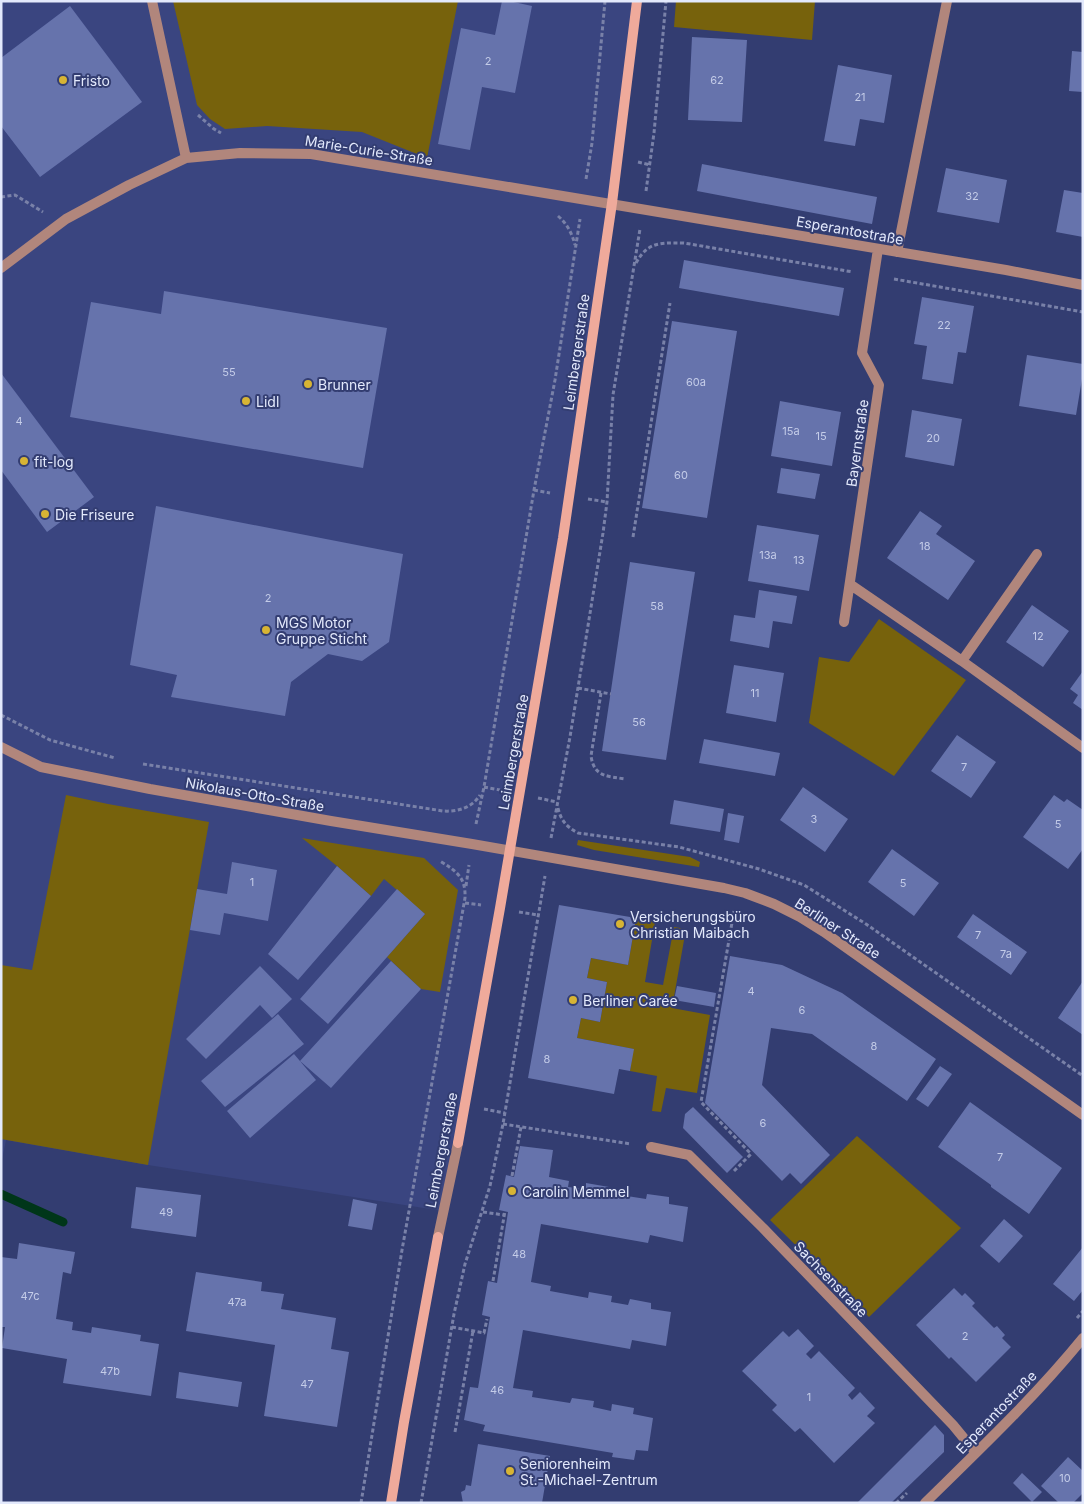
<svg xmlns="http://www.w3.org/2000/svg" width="1084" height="1504" font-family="Inter,sans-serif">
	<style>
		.built { fill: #3a4580 }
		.green { fill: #77620c }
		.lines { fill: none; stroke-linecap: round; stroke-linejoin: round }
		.stream { stroke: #003619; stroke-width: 9 }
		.building { fill: #6673ac }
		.path { stroke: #7981a8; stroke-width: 3; stroke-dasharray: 4 2.5; stroke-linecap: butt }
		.street { stroke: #b1867c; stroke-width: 10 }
		.secondary { stroke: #efaa9b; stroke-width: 10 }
		.poi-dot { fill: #d7b434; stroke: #333d71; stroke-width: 2 }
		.labels { text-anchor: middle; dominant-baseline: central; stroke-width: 4; stroke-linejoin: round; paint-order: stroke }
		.number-label { font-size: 11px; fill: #c4cce8 }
		.poi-label { font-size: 14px; fill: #e3e9fc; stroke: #333d71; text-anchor: start }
		.street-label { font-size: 14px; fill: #e3e9fc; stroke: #333d71 }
	</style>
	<rect width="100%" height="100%" fill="#333d71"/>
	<!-- built -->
	<path class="built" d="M1,1H637L585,384L443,1211L148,1165L6,1140L1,1165Z"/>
	<!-- green -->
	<path class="green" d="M173,1H458L427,158L362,132L267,126L225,129L210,119L197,105Z
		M676,1H815L812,40L674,27Z
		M879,619L966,680L894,776L809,723L819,657L849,662Z
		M66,795L108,804L209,822L148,1165L1,1139V965L32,970Z
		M302,838L424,858L458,890L440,992L421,989L387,957L425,914L384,879L371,896L337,866Z
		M578,840L690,857L700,862L699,867L594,850L577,845Z
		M636,918L655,922L645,982L663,985L674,927L686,929L672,1008L710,1015L697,1093L666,1088L661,1112L652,1111L657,1076L630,1071L633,1049L577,1038L581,1018L600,1022L607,982L587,978L591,958L628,965Z
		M857,1136L961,1228L869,1317L770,1220Z"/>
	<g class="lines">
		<!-- stream -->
		<path class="stream" d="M1,1194L63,1222"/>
	</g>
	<!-- building -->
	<path class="building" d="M502,1H509L532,6L515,93L482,87L470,150L438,144L461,28L495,35Z
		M70,6L142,102L40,177L1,126V58Z
		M692,37L747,40L742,122L688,120Z
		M1072,51L1083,52V92L1069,91Z
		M838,65L892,75L884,123L860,119L855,146L824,141Z
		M702,164L877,197L872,224L697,191Z
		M946,168L1007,180L999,223L937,212Z
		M1064,190L1083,193V237L1056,232Z
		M684,260L844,288L839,316L679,288Z
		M164,291L387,328L363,468L70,417L91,302L161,314Z
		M922,297L974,306L966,353L958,352L953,384L922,379L927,346L914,344Z
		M672,321L737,331L707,518L642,508Z
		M1027,355L1083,364V373L1076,415L1019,406Z
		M1,373L94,497L47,532L1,470Z
		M780,401L841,412L832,466L771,456Z
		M912,410L962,419L954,466L905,457Z
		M781,468L820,474L815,499L777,493Z
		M156,506L403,554L389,642L362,661L328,654L291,682L285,716L171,697L177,675L130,665Z
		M920,511L942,526L936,534L975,561L948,600L887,558Z
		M757,525L819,535L809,591L748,581Z
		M630,562L695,572L666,760L602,751Z
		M759,590L797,596L792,624L773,621L769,648L730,641L734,615L755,618Z
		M1032,605L1069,631L1043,667L1006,642Z
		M734,665L784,673L776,722L726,713Z
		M1083,671V710L1073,703L1078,695L1070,689Z
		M957,735L996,762L971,798L931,771Z
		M704,739L780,753L775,776L699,763Z
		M803,787L848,819L825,852L780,820Z
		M1054,795L1064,802L1067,799L1083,810V849L1068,869L1023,837Z
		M674,800L724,809L720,832L670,824Z
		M728,813L744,816L739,843L724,840Z
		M892,849L939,883L914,916L868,882Z
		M232,862L277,870L268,921L224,913L220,935L190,930L197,889L227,894Z
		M337,866L371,896L298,980L268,954Z
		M397,889L425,914L328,1024L300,999Z
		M559,905L636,918L628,965L591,958L587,978L607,982L600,1022L581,1018L577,1038L634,1049L630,1071L619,1069L614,1094L528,1078Z
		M973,914L1027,952L1011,975L957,937Z
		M730,956L782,965L842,993L936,1059L907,1101L812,1034L771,1028L762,1085L830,1155L801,1184L790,1173L782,1181L705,1103Z
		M391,961L421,989L331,1088L300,1061Z
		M260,966L292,999L272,1018L260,1005L206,1059L186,1039Z
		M1083,981V1035L1058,1018Z
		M677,986L716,993L714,1007L674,1000Z
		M278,1014L304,1044L225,1107L201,1081Z
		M294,1054L316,1080L250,1138L227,1111Z
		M940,1066L952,1074L928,1107L916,1099Z
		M970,1102L1062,1168L1029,1214L991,1187V1185L938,1147Z
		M693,1107L743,1157L727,1173L683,1128L685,1114Z
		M520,1146L553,1150L549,1177L569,1181L568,1187L586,1189V1183L609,1187L608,1193L646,1199L647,1194L669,1197V1204L688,1207L683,1242L650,1235L648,1243L541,1224L531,1282L551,1286L550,1291L588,1298L589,1292L612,1296L611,1302L628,1305L630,1299L651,1303V1309L671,1312L666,1346L632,1340L630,1349L523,1330L513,1388L533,1391L532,1397L570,1403L572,1398L594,1401L593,1407L611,1411L612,1404L634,1408L633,1414L653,1418L648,1451L636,1450L634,1460L612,1457L613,1453L483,1431L485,1425L464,1420L470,1387L478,1388L490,1317L482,1315L488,1281L497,1283L508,1212L499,1210L506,1175L514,1177Z
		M136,1187L201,1195L196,1237L131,1228Z
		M353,1199L377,1204L372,1230L348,1226Z
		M1004,1219L1023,1236L999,1263L980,1246Z
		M19,1243L75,1252L71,1274L63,1272L56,1319L73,1322L72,1330L91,1333L92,1327L141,1335L140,1341L159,1344L151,1396L63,1383L67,1359L2,1348L5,1327H1V1257L17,1259Z
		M1083,1247V1290L1074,1301L1053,1284Z
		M196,1272L262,1282L261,1291L284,1294L281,1309L336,1318L331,1349L349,1352L337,1427L264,1416L275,1345L186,1331Z
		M954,1288L962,1296L965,1293L975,1303L972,1306L994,1328L997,1326L1005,1335L1002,1338L1011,1347L976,1382L951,1357L949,1359L916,1325Z
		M798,1329L814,1346L806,1354L811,1359L819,1351L855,1388L848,1395L852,1400L860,1392L875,1408L867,1416L875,1423L834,1463L800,1428L795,1432L772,1410L777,1405L742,1371L783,1331L789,1337Z
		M179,1372L242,1382L238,1407L176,1398Z
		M935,1425L944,1435V1452L891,1503H857Z
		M478,1444L550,1456L542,1503H463L461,1492L465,1490L466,1485L471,1486Z
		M1068,1457L1083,1471V1493L1073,1503H1059L1041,1486Z
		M1022,1473L1042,1492L1032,1502L1013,1483Z"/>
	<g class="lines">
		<!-- path -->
		<path class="path" d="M198,115L214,129L221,133
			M638,162L650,165
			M586,179L592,143L605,1
			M646,191L654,133L666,1
			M1,197L15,195L43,212
			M558,216C567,224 572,233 575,245
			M636,263C648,241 661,243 684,243L853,272
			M894,279L1083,312
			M534,490L550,493
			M588,499L607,502
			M633,537L670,303
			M578,688L611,694
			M601,693L591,756C594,777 607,776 625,779
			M1,715L50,740L115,758
			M143,764L443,811C457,812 472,808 480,795
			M484,787L500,790
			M538,798L557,802
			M558,808C561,821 567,827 578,833L679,847L759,869L804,885L866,924L1083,1076
			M476,824L484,787L534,490L555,380L580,219
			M551,838L570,737L603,533L607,502L613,395L640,229
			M466,886L469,865
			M465,903L481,905
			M734,911L701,1102L751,1154L734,1171
			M519,912L538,915
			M484,1109L505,1113
			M503,1124L631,1144
			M512,1176L521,1127
			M483,1212L504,1215
			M493,1281L505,1211
			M1077,1318L1083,1311
			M452,1327L484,1333L487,1319
			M455,1432L473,1331
			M361,1503L402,1250L465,898C466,877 456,871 440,861
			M421,1503L454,1314L465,1264L490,1186L503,1124L545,876
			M896,1503L907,1493"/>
		<!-- street -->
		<path class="street" d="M152,1L186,158
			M897,252L947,1
			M1,268L66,219L129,185L186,158L240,153L311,154L1006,270L1083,285
			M851,585L962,661L1083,748
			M844,622L879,385L862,353L878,249
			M962,661L1037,554
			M1,747L41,767L150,789L331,821L472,844L724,888L745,893L774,904L800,917L824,932L1083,1115
			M651,1147L689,1155L763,1228L953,1425L976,1453
			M438,1237L458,1143
			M925,1503C979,1450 1035,1397 1083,1338"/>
		<!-- secondary -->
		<path class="secondary" d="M458,1143L500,908L563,538L612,203L637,1
			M391,1503L404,1422L438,1237"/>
	</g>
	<!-- markers -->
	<g class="poi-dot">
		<circle cx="63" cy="80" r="5"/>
		<circle cx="308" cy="384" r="5"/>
		<circle cx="246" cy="401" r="5"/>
		<circle cx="24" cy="461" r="5"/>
		<circle cx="45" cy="514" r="5"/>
		<circle cx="266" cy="630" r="5"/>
		<circle cx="620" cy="924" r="5"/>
		<circle cx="573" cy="1000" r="5"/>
		<circle cx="512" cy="1191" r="5"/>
		<circle cx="510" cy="1471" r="5"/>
	</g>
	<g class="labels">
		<!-- number labels -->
		<g class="number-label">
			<text x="488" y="61">2</text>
			<text x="717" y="80">62</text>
			<text x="860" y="97">21</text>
			<text x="972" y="196">32</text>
			<text x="944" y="325">22</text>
			<text x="229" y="372">55</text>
			<text x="696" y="382">60a</text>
			<text x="19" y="421">4</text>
			<text x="791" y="431">15a</text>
			<text x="821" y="436">15</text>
			<text x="933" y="438">20</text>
			<text x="681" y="475">60</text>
			<text x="925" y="546">18</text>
			<text x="768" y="555">13a</text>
			<text x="799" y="560">13</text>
			<text x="268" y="598">2</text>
			<text x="657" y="606">58</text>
			<text x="1038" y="636">12</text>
			<text x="755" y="693">11</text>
			<text x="639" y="722">56</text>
			<text x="964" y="767">7</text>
			<text x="814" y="819">3</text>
			<text x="1058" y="824">5</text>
			<text x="252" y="882">1</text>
			<text x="903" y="883">5</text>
			<text x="978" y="935">7</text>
			<text x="1006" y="954">7a</text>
			<text x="751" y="991">4</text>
			<text x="802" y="1010">6</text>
			<text x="874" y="1046">8</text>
			<text x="547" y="1059">8</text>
			<text x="763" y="1123">6</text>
			<text x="1000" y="1157">7</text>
			<text x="166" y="1212">49</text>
			<text x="519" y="1254">48</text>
			<text x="30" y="1296">47c</text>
			<text x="237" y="1302">47a</text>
			<text x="965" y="1336">2</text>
			<text x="110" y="1371">47b</text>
			<text x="307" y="1384">47</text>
			<text x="497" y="1390">46</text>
			<text x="809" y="1397">1</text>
			<text x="1065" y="1478">10</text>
		</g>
		<!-- poi labels -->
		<g class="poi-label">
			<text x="73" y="80">Fristo</text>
			<text x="318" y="384">Brunner</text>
			<text x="256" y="401">Lidl</text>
			<text x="34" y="461">fit-log</text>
			<text x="55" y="514">Die Friseure</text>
			<text x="276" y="622">MGS Motor<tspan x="276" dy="16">Gruppe Sticht</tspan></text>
			<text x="630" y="916">Versicherungsbüro<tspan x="630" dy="16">Christian Maibach</tspan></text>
			<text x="583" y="1000">Berliner Carée</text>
			<text x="522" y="1191">Carolin Memmel</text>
			<text x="520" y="1463">Seniorenheim<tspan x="520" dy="16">St.-Michael-Zentrum</tspan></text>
		</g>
		<!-- street labels -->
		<g class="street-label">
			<text transform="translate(369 150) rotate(9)">Marie-Curie-Straße</text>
			<text transform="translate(850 230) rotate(10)">Esperantostraße</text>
			<text transform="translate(576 352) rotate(-82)">Leimbergerstraße</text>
			<text transform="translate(857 443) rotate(-82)">Bayernstraße</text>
			<text transform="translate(513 752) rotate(-80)">Leimbergerstraße</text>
			<text transform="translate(255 794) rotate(10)">Nikolaus-Otto-Straße</text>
			<text transform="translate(838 928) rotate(33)">Berliner Straße</text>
			<text transform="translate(441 1150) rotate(-79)">Leimbergerstraße</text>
			<text transform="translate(831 1279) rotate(46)">Sachsenstraße</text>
			<text transform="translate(996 1412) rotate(-46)">Esperantostraße</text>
		</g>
	</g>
	<!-- border -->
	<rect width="1084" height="1504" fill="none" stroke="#e3e9fc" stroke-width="5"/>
</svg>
